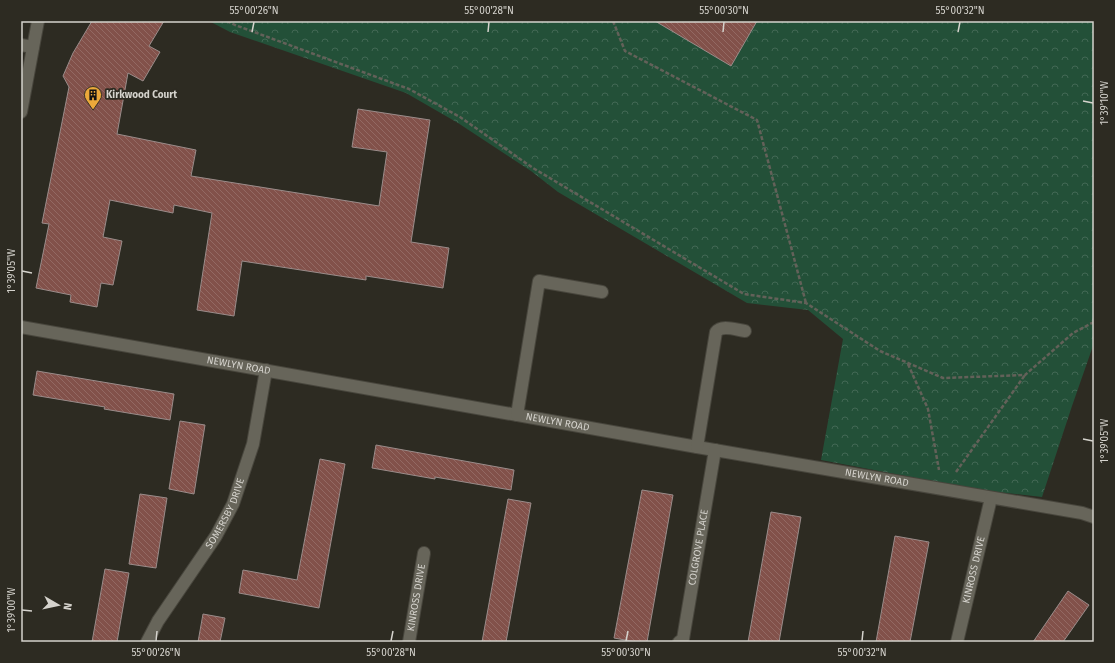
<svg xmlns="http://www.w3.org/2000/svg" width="1115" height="663" font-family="'Fira Sans',sans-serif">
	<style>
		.park { fill: url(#park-crowns) }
		.building { fill: url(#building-back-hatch); stroke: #9a8c8a }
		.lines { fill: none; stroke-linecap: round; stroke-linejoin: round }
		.minor-casing { stroke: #48463d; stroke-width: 14 }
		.path { stroke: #636159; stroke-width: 2.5; stroke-dasharray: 4 2; stroke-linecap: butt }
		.minor { stroke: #67655a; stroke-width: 12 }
		.ticks { fill: none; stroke: #d5d3cd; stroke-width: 1.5 }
		.labels { text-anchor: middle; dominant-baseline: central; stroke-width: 3.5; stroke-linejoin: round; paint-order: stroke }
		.poi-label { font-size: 10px; font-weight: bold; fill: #d5d3cd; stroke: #2d2b22; text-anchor: start }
		.street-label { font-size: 10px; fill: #d5d3cd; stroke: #2d2b22 }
		.neatline { fill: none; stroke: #d5d3cd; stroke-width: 1.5 }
		.ticks-label { font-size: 10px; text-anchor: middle; fill: #d5d3cd }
	</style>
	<defs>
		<pattern id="park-crowns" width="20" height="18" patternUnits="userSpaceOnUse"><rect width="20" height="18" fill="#235038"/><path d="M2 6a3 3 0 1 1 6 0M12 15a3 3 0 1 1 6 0" fill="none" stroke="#426854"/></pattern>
		<pattern id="building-back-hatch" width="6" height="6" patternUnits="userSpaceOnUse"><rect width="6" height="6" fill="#82514a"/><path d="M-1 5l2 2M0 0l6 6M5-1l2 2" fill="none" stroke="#936963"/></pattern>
	</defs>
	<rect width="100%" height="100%" fill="#2d2b22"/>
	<!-- park -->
	<path class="park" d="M209,21H1094V343L1072,406L1042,497L997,492L948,484L821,460L843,339L808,310L747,303L558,192L531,171L458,123L406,93L230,32Z"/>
	<!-- building -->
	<path class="building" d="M92,21H164L149,46L160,52L143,81L128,73L117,134L196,150L191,176L379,206L387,152L352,147L358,109L430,120L411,242L449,248L443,288L366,276V280L242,261L234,316L197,310L212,213L174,205L173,213L110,200L103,237L122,241L113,285L101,283L97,307L70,302L71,295L36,288L49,224L42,223L69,87L63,76L73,53Z
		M655,21H757L731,66Z
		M37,371L174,394L170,420L104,409L105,407L33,395Z
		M180,421L205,425L194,494L169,489Z
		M376,445L514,470L511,490L435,477V479L372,468Z
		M320,459L345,464L319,608L239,593L243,570L297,580Z
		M642,490L673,495L647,642H636L614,638Z
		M140,494L167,498L156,568L129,564Z
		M508,499L531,503L506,642H482Z
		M771,512L801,517L779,642H748Z
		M895,536L929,542L910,642H876Z
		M105,569L129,573L117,642H92Z
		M1068,591L1089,605L1063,642H1033Z
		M203,614L225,618L220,642H198Z"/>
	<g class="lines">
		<defs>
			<g id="minor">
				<path d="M21,45L33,47"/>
				<path d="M21,112L38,21"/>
				<path id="s1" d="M21,327L697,447L1082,513L1094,517"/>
				<path d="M517,415L539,281L602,292"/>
				<path d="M697,447L716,332C722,324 736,330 745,331"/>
				<path id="s2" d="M147,642L158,621L216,536L233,504L253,444L266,370"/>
				<path id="s3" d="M409,642L424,553"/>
				<path id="s4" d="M679,642L683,639L715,450"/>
				<path id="s5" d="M957,642L991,498"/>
			</g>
		</defs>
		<!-- minor casing -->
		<use href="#minor" class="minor-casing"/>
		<!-- path -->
		<path class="path" d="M227,21L235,25L409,89L460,117L533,168L744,294L806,303L880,351L943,378L1025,375L1073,333L1094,322
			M613,21L625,51L757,120L806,303
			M908,364L928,409L939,470
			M956,472L1025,375"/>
		<!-- minor -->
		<use href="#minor" class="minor"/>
	</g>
	<!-- ticks -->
	<path class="ticks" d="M252,32L254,22M488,32L489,22M723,32L724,22M958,32L960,22M1083,101L1093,103M22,271L32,273M1083,439L1093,441M22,610L32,611M156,641L157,631M391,641L393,631M626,641L628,631M862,641L863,631"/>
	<!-- icons -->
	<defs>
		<symbol id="building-pin" viewBox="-11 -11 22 30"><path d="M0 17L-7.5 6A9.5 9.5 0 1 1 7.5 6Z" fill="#eba93a" stroke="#2d2b22"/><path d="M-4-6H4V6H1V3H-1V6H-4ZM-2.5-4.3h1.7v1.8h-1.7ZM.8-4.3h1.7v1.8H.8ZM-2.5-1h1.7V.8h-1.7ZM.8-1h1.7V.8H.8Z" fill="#111"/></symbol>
	</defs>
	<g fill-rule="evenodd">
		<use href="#building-pin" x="83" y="85" width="20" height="27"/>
	</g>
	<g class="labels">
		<!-- poi labels -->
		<g class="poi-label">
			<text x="106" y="95">Kirkwood Court</text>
		</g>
		<!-- street labels -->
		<g class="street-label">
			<text stroke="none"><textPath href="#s1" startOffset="221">NEWLYN ROAD</textPath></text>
			<text stroke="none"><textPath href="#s1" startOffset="545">NEWLYN ROAD</textPath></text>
			<text stroke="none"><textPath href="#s1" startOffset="869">NEWLYN ROAD</textPath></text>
			<text stroke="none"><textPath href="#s2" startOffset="151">SOMERSBY DRIVE</textPath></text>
			<text stroke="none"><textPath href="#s4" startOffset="98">COLGROVE PLACE</textPath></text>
			<text stroke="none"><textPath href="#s5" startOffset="74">KINROSS DRIVE</textPath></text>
			<text stroke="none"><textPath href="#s3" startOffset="45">KINROSS DRIVE</textPath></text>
		</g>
	</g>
	<!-- border -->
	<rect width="1115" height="663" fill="none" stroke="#2d2b22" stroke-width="44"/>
	<!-- north arrow -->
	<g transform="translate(58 605) rotate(99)" stroke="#2d2b22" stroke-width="3" paint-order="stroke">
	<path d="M0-3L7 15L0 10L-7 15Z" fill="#d5d3cd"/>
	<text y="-6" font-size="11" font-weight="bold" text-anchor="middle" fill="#d5d3cd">N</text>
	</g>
	<rect x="22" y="22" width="1071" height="619" class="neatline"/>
	<g class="ticks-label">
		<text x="254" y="14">55°00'26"N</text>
		<text x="489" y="14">55°00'28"N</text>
		<text x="724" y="14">55°00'30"N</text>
		<text x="960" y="14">55°00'32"N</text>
		<text transform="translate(1104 103) rotate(-90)" y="4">1°39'10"W</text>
		<text transform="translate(11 271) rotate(-90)" y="4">1°39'05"W</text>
		<text transform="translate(1104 441) rotate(-90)" y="4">1°39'05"W</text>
		<text transform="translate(11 610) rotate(-90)" y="4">1°39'00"W</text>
		<text x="156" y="656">55°00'26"N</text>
		<text x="391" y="656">55°00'28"N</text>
		<text x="626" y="656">55°00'30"N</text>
		<text x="862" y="656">55°00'32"N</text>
	</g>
</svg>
